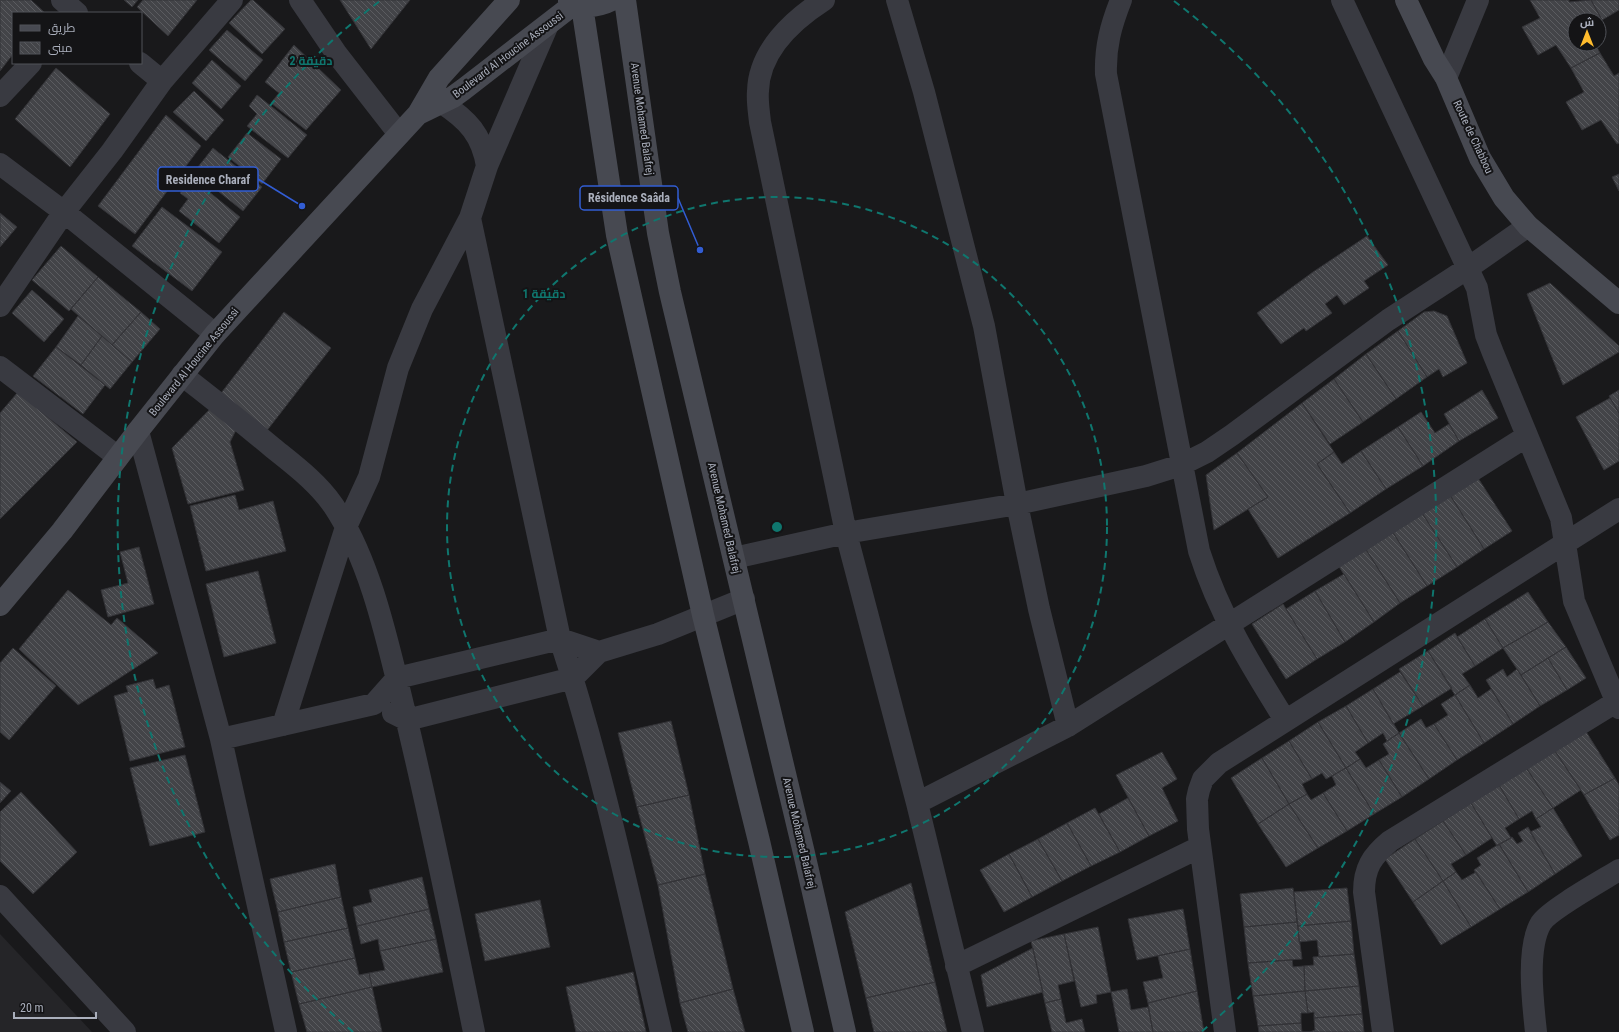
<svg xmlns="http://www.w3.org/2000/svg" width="1619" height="1032" font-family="'Roboto Condensed',Cairo,sans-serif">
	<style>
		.built { fill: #252528 }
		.building { fill: url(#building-back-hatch); stroke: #333337 }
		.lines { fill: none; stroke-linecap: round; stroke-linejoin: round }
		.street { stroke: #393a41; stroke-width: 22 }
		.secondary { stroke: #474951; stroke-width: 22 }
		.ring { fill: none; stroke: #0f766e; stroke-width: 2; stroke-dasharray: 7 5 }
		.labels { text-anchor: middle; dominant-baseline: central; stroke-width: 4; stroke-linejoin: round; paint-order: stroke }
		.street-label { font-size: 11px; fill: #aaafbc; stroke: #141416 }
		.centre { fill: #0f766e; stroke: #141416; stroke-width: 2 }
		.ring-label { font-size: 12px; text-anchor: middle; font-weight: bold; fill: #0f766e; stroke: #141416; stroke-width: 4; stroke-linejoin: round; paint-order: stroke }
		.leader { fill: none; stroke: #325dd4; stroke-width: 1.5 }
		.callout-dot { fill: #325dd4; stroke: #141416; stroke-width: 1.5 }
		.callout { fill: #141416; stroke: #325dd4; stroke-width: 1.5 }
		.callout-label { font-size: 12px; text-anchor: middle; font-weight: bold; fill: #aaafbc }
	</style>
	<defs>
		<pattern id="building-back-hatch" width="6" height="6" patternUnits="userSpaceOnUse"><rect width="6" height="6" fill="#434448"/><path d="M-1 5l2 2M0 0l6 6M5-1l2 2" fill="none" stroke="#5b5c60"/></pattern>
	</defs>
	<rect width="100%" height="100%" fill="#19191b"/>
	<!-- built -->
	<path class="built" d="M0,934L92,1032H0Z"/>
	<!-- building -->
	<path class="building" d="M0,0H31L45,13H13V54L0,71Z
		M124,0H138L132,7Z
		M143,0H197L168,36L137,7Z
		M251,0H253L285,29L262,54L229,23Z
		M340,0H410L371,49Z
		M1530,0H1569V2L1591,0L1602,20L1599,22V20H1575V44H1595L1600,53L1571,68L1556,45L1538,55L1522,27L1540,18Z
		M1591,0H1619V10L1602,20Z
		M227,30L263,60L245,81L209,50Z
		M294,45L341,90L306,130L271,103L279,93L265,82Z
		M1600,53L1614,76L1619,73V143L1617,144L1601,120L1582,130L1566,102L1584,92L1571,68Z
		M212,60L241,86L221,109L192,83Z
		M56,68L110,114L70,167L15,119Z
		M194,91L224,120L206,141L173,112Z
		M257,95L307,135L288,158L247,126L257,114L249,106Z
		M166,115L201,146L135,234L98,206Z
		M247,133L281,159L262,184L228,157Z
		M213,148L262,187L243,211L194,172Z
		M1619,174V191L1612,177Z
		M192,178L240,217L219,243L179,211L188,199L180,193Z
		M162,207L222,252L192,291L132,246Z
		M0,213L17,227L0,247Z
		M1367,236L1388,265L1364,281L1369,288L1344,305L1337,295L1325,304L1332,313L1306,331L1304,328L1281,344L1257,313L1313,272Z
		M61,246L98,277L69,311L32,280Z
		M98,277L141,312L112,345L71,309Z
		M1550,283L1619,346V352L1563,385L1527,294Z
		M32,290L64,319L44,342L12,313Z
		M1434,311L1447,316L1467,363L1443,377L1439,369L1427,377L1398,331L1424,312Z
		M141,312L160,329L132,362L112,345Z
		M284,312L331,348L265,433L218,397Z
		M78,316L102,336L81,365L56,347Z
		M1398,331L1427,377L1396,399L1366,354Z
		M102,336L132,362L110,389L81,365Z
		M56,347L105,385L83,414L33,376Z
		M1366,354L1396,399L1363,422L1334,379Z
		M1334,379L1363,422L1330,444L1302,403Z
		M1482,390L1498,418L1459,441L1444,414Z
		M1619,390V413L1609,396Z
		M18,392L77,442L0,519V413Z
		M1610,398L1619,413V461L1604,470L1576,417Z
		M1302,403L1334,452L1317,464L1350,513L1278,558L1248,509L1268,497L1237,453Z
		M211,408L236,430L230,442L244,490L188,504L172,448Z
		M1421,412L1435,433L1449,424L1459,441L1423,466L1398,427Z
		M1398,427L1423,466L1386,489L1361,451Z
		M1361,451L1386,489L1350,513L1317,464L1334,452L1342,464Z
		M1237,453L1268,497L1214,530L1206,475Z
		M1478,478L1512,531L1484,549L1450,495Z
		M235,495L239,510L273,501L286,551L206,571L190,506Z
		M1450,495L1484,549L1457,567L1422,513Z
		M1422,513L1457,567L1427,586L1392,531Z
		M1392,531L1427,586L1400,603L1365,548Z
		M139,547L154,604L108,617L101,590L128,583L120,552Z
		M1365,548L1400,603L1374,622L1338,565Z
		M258,571L276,643L224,657L206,584Z
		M1344,574L1374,622L1345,642L1315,591Z
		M68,590L111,625L117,618L158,653L78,705L19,649Z
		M1315,591L1345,642L1317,659L1286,609Z
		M1528,592L1548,622L1503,648L1485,619Z
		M1283,604L1317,659L1286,679L1252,624Z
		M1485,619L1503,648L1475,666L1457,637Z
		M1548,622L1566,647L1521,675L1503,648Z
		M1455,633L1475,666L1462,674L1470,685L1455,695L1428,651Z
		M1566,647L1586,678L1567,690L1548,658Z
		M13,648L56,686L9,740L0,732V663Z
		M1428,651L1452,688L1423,706L1399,669Z
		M1548,658L1567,690L1540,706L1521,675Z
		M1503,669L1507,677L1517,669L1540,706L1513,724L1486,680Z
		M1400,672L1423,706L1393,724L1373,689Z
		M153,679L156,689L169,685L185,747L130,761L114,696L128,692L126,686Z
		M1470,685L1478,698L1491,689L1513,724L1484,743L1455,695Z
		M1373,689L1399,733L1387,741L1383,733L1368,743L1346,706Z
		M1455,695L1484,743L1457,760L1434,724L1448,715L1441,704Z
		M1346,706L1368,743L1355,752L1360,759L1346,768L1318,722Z
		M1421,719L1426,728L1434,724L1457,760L1429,779L1399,733Z
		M671,721L689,795L637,807L618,733Z
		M1318,722L1346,768L1326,779L1322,773L1312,779L1289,741Z
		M1585,730L1615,778L1584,795L1553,748Z
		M1399,733L1429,779L1402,797L1379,760L1389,754L1383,744Z
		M1289,741L1312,779L1302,784L1307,794L1289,804L1262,758Z
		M1553,748L1581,790L1553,808L1525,766Z
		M1162,752L1177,779L1162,788L1178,821L1149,836L1116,775Z
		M185,755L205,832L150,846L130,768Z
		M1262,758L1289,804L1258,824L1231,778Z
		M1360,759L1366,768L1379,760L1402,797L1374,814L1346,768Z
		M1525,766L1553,808L1536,819L1532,811L1519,819L1499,785Z
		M1346,768L1374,814L1347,831L1323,793L1336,785L1332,776Z
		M1615,778L1619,785V835L1610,840L1584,795Z
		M0,782L11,791L0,803Z
		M1499,785L1519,819L1505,828L1511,838L1497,846L1471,803Z
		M21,792L77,852L33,894L0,861V812Z
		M1323,793L1347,831L1318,848L1289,804L1307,794L1311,800Z
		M689,795L705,874L658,885L637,807Z
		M1128,798L1149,836L1120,852L1099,814Z
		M1471,803L1492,838L1466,855L1443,821Z
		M1289,804L1318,848L1286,867L1258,824Z
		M1095,808L1120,852L1091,866L1067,823Z
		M1553,808L1582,856L1555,874L1530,832L1541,827L1536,819Z
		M1443,821L1466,855L1451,864L1456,872L1443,881L1415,839Z
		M1067,823L1091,866L1062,881L1038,839Z
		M1528,827L1555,874L1528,892L1499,844L1512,837L1517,844L1523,841L1518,833Z
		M1038,839L1062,881L1032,897L1009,854Z
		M1415,839L1443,881L1413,902L1385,859Z
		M1499,844L1528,892L1500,909L1474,870L1481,865L1477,858Z
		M1009,854L1032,897L1004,912L980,870Z
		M335,864L341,897L278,912L270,879Z
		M1456,872L1462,880L1476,872L1500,909L1471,927L1443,881Z
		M705,874L733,989L680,1003L658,885Z
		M422,877L429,909L357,926L353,907L372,902L369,890Z
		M1443,881L1471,927L1441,945L1413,902Z
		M911,883L935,982L866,998L845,912Z
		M1293,888L1297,922L1244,927L1240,894Z
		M1347,888L1351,921L1298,926L1294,892Z
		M341,897L348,928L284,942L278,912Z
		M540,900L550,947L485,961L475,914Z
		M429,909L436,939L380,951L378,939L361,944L357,926Z
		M1183,909L1190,949L1137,960L1128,919Z
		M1351,921L1354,954L1319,957L1317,940L1299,942L1298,926Z
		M1297,922L1302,959L1248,963L1244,927Z
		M1098,927L1111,992L1096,995L1097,1003L1081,1007L1064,934Z
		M348,928L355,958L291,972L284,942Z
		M1064,934L1074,981L1058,985L1061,999L1045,1003L1031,941Z
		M436,939L443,972L372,987L369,973L385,970L380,951Z
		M1033,948L1043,992L987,1007L981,975Z
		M1190,949L1197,991L1148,1003L1143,982L1163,978L1158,956Z
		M1354,954L1359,986L1305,991L1304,966L1314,965L1313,957Z
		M355,958L359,975L369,973L372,987L299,1004L291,972Z
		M1292,960L1293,967L1304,966L1305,991L1253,996L1248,963Z
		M633,972L646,1032H576L566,987Z
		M935,982L947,1032H874L866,998Z
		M1359,986L1362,1014L1314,1018V1012L1308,1013L1305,991Z
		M372,987L382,1032H307L299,1004Z
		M733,989L745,1032H688L680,1003Z
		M1127,989L1131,1010L1148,1007L1153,1032H1119L1111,992Z
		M1197,991L1204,1032H1153L1148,1003Z
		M1305,991L1308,1013H1301V1023L1258,1026L1253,996Z
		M1061,999L1066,1023L1082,1019L1085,1032H1052L1045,1003Z
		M1362,1014L1364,1032H1310L1315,1030L1314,1018Z
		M1301,1023L1302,1032H1310H1259L1258,1026Z"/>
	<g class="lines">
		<!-- street -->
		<path class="street" d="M62,0L77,13
			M300,0L336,53L399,134
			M824,0C793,20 759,51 758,91C757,101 759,112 760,122L846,533L917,803L973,1032
			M897,0L924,92L984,326L1017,504L1039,609L1068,726
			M1121,0C1111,25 1105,47 1106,74L1199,551C1219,614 1250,664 1285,720
			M1342,0L1477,288L1486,335L1493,353L1561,518L1574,601L1619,708
			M140,63L162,81
			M1446,78L1478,0
			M0,96L31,63
			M442,103C468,120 482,135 487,166
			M0,164L64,212L215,334
			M470,218L560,639C602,767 630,900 661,1032
			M0,306L64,212L112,151L162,81L232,0
			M0,367L118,457
			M182,375C213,399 243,423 273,448C294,465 317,482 333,505C371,561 388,644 404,709C430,816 452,924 474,1032
			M138,431L221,739L286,1032
			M734,558L846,533L1017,504L1146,476L1181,465L1207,452L1232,435L1388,320L1468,268L1528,226
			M393,713L407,720L573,678L599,652L658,634L744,599
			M283,725L346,527L369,477L398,368L422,309L470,218L487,166L547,27
			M221,739L374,704L397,678L560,639L599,652
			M917,803L1068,726L1527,436
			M0,896L125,1032
			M956,966L1200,847
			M1225,1032L1198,829L1197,799L1199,790L1203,779L1219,763L1619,509
			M1383,1032L1364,892C1364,868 1372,856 1390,841L1616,702
			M1536,1032C1533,1004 1526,948 1541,923C1549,910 1603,880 1619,870"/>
		<!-- secondary -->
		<path class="secondary" d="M625,0L658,233L670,292L804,853L845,1032
			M1406,0L1434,59L1446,78L1480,158L1504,198L1528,226L1619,303
			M569,1C583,8 598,7 612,0
			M582,6L617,235L703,615L759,841L803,1032
			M418,114L453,97L464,89L574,4
			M0,605L62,531L138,431L215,334L418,114L439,78L509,0"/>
	</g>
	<!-- distance rings -->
	<g class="ring">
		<circle cx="777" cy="527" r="330"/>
		<path d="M353 1032A659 659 0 0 1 380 1M1174 1A659 659 0 0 1 1201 1032"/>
	</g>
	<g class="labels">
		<!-- street labels -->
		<g class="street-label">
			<text transform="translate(508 55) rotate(-37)">Boulevard Al Houcine Assoussi</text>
			<text transform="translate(642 119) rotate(82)">Avenue Mohamed Balafrej</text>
			<text transform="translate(1473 137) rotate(65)">Route de Chabbou</text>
			<text transform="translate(194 362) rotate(-51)">Boulevard Al Houcine Assoussi</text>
			<text transform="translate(724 518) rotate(77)">Avenue Mohamed Balafrej</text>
			<text transform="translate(799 833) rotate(77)">Avenue Mohamed Balafrej</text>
		</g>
	</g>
	<circle cx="777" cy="527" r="6" class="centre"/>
	<g class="ring-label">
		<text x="311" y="65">2 دقيقة</text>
		<text x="544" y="298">1 دقيقة</text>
	</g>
	<!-- callouts -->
	<path class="leader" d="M302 206L258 179M700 250L678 198"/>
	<g class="callout-dot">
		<circle cx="302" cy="206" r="4"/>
		<circle cx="700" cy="250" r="4"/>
	</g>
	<g class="callout">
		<rect x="158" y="167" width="100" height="24" rx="4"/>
		<rect x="580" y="186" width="98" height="24" rx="4"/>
	</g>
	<g class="callout-label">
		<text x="208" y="184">Residence Charaf</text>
		<text x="629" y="202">Résidence Saâda</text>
	</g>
	<!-- legend -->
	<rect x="12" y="12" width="130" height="52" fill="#141416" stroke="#505258"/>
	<rect x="20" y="25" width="20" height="6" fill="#474951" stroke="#505258"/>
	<text x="48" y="32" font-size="12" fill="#aaafbc">طريق</text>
	<rect x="20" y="42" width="20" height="12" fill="url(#building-back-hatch)" stroke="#505258"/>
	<text x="48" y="52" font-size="12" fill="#aaafbc">مبنى</text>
	<!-- north arrow -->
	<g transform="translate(1587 32)"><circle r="19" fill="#141416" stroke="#505258"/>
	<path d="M0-3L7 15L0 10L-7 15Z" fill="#ffbc2d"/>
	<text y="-6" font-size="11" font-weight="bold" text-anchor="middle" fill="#aaafbc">ش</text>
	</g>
	<!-- scale -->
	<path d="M14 1012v6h82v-6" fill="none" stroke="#aaafbc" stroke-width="2"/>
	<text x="20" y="1012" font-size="12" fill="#aaafbc" stroke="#141416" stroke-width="3" paint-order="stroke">20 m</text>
</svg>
